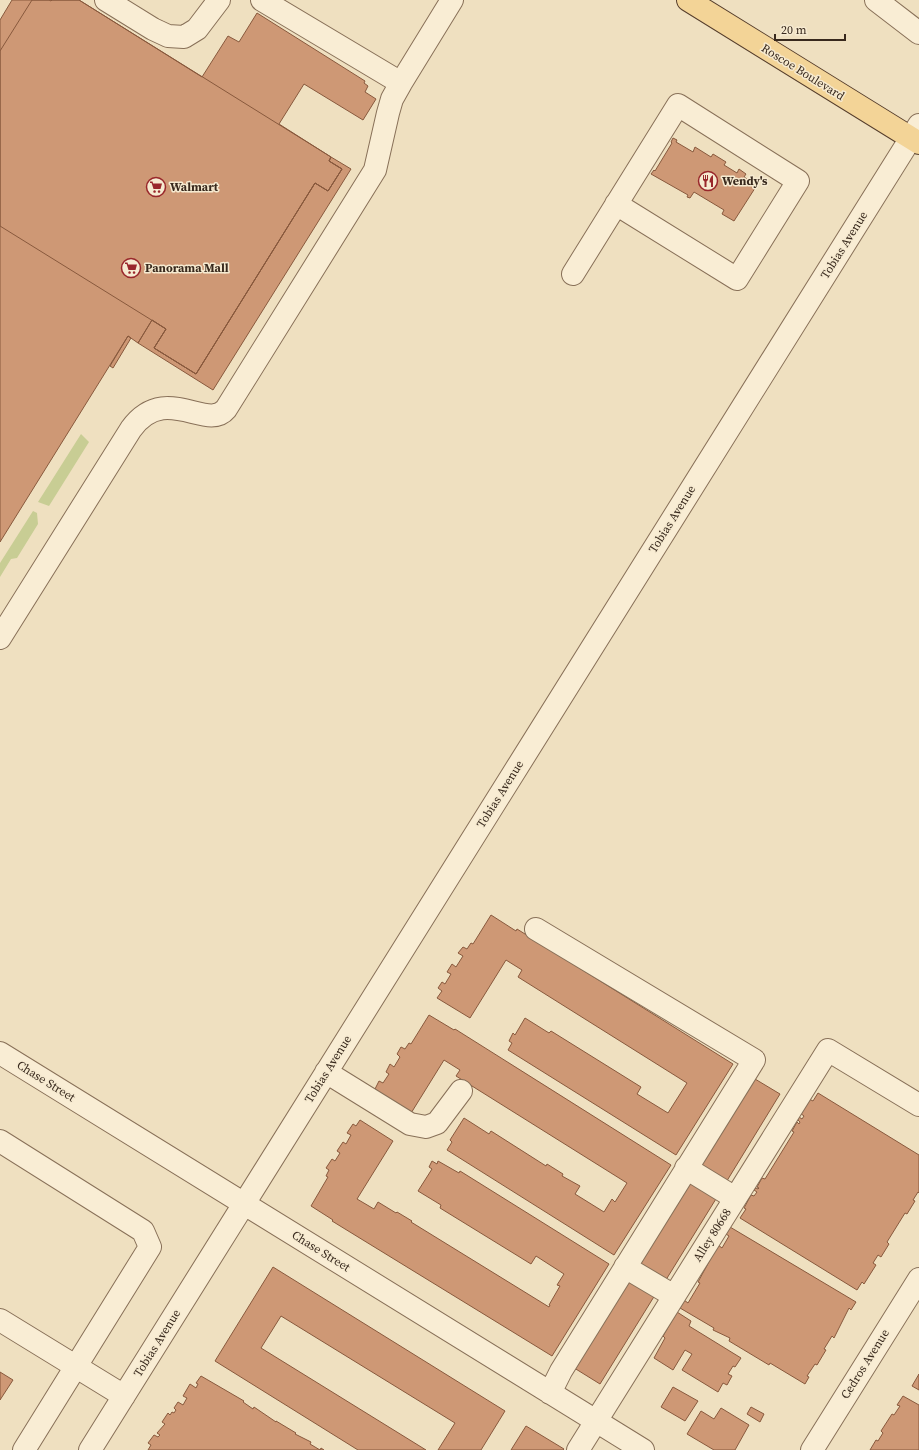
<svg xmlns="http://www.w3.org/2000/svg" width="919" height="1450" font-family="'Source Serif 4',serif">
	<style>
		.green { fill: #c8cd94 }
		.building { fill: #ce9875; stroke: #88593d }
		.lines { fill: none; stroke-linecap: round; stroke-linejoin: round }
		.minor-casing { stroke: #887058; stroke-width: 24 }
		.major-casing { stroke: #563e2c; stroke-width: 24 }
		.minor { stroke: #f9edd4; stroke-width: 22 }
		.major { stroke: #f3d497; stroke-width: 22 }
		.labels { text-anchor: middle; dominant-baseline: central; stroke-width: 3; stroke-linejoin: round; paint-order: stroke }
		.street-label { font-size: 12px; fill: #38291d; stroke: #f6ead0 }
		.poi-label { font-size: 12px; font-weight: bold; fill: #38291d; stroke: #f6ead0; text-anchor: start }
	</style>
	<rect width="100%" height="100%" fill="#efe0c0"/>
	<!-- green -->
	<path class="green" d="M81,434L89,442L49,506L38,502Z
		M33,511L37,513L38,524L17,558L11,559L0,577V563Z"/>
	<!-- building -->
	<path class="building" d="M12,0H79L331,157L329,161L342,169L328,191L315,183L196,374L154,348L166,329L0,226V20Z
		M32,0H49L51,1L52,0H79L202,77L228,36L239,42L257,13L365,81L364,83L368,86L365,92L376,99L363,120L304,84L279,124L331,157L329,161L342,169L328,191L315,183L196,374L154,348L166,329L152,320L138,343L128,336L0,542V51Z
		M673,138L677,140L676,142L693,152L695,147L711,157L713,154L726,162L724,165L737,173L739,169L746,174L744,177L757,185L734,221L722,214L724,210L694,192L690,198L687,197L688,195L651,174L654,170L655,171L672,143L671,142Z
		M331,157L351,169L213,390L138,343L152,320L166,329L154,348L196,374L315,183L328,191L342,169L329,161Z
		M128,336L131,338L113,368L110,366Z
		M491,915L516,931L517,929L733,1064L676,1155L508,1050L512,1043L509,1041L513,1033L515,1035L525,1018L549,1033L551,1031L641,1087L637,1094L668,1113L687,1083L518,977L522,970L506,960L470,1018L437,998L442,991L438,988L442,982L445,984L451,974L447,972L452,964L456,967L463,956L458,953L463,947L467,949L471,943L473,944Z
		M429,1015L454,1030L455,1029L671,1165L614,1255L447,1150L452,1142L450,1140L464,1118L489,1134L491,1131L546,1166L547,1164L563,1174L562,1176L580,1186L575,1194L604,1212L612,1199L615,1202L627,1183L456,1076L460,1070L444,1060L408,1118L375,1098L379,1092L375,1089L379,1081L383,1083L389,1074L386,1072L390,1064L394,1067L400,1057L397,1054L401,1047L405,1049L409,1043L411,1044Z
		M750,1076L780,1094L725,1184L695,1166Z
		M818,1093L919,1155V1193L918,1192L913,1200L915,1201L907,1214L905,1213L887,1242L889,1244L881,1257L878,1255L873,1263L876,1265L864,1284L862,1282L857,1290L740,1218L746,1209L744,1208L751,1195L754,1196L757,1192L754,1190L756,1188L758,1189L759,1188L757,1187L762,1178L765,1179L794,1132L792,1131L797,1122L799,1124L800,1122L798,1120L799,1117L802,1119L804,1116L800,1113L809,1099L813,1101Z
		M360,1120L393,1141L357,1199L374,1209L378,1202L396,1213L397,1212L412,1221L411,1222L549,1307L550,1305H549L560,1286L557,1285L564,1274L536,1256L531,1264L440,1208L441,1205L418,1191L432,1169L429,1167L432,1161L437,1164L438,1161L459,1173L460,1171L609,1264L552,1356L332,1221L333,1220L311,1206L328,1177L326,1176L329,1170L326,1168L332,1159L335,1161L340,1153L337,1151L343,1142L346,1144L351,1135L347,1133L353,1124L356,1126Z
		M689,1175L719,1194L664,1283L634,1265Z
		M730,1227L856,1302L851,1310L849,1308L834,1338L832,1336L824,1349L826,1350L817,1365L815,1364L807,1376L809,1377L805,1384L770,1363L769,1365L729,1341L730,1338L713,1330L714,1328L680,1308L684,1300L688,1303L700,1283L698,1282L718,1245L722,1248L729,1236L726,1234Z
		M273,1267L505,1411L481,1450H438L455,1423L281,1316L261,1348L426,1450H358L215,1361Z
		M626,1277L655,1295L600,1384L571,1366Z
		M677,1312L691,1321L689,1326L741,1358L735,1367L733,1366L728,1374L732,1376L727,1385L723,1383L718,1392L682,1370L692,1354L685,1350L673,1370L654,1358L665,1338L663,1336Z
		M0,1372L13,1380L0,1400Z
		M919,1374V1390L912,1386Z
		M201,1376L244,1401L243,1402L253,1409L254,1407L276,1422V1421L296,1433L295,1434L311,1442L310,1444L320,1450L321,1448L324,1450H148L151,1445L148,1443L154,1435L158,1437L160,1435L157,1433L165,1424L162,1422L168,1413L170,1415L172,1412L174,1413L176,1410L174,1408L178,1402L183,1405L187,1398L183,1396L190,1384L196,1388L198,1384L196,1383Z
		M673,1387L698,1401L685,1421L661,1407Z
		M903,1396L919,1405V1450H870L876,1440L878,1441L883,1433L881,1431L892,1414L894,1415L900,1406L897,1405Z
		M751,1407L764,1414L760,1422L747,1414Z
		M721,1408L749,1425L735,1450H714L687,1434L701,1411L714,1419Z
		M526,1426L564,1449L563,1450H511Z"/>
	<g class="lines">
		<defs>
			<path id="minor" d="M106,0L153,29L168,36L184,37L197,29L219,0
				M262,0L401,83
				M876,0L919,33
				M573,274L678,105L798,181L737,279L616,204
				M0,638L131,429C165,382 207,432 226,409L375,170L388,113L392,99L401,83L452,0
				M536,929L754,1060L561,1371L550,1393
				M0,1053L643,1450
				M326,1072L410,1124L426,1127L437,1123L461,1091
				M0,1141L143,1231L150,1247L24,1450
				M686,1168L735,1198
				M625,1267L674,1296
				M0,1320L124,1396
				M90,1450L919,125
				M578,1450L828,1050L919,1105
				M812,1450L919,1279"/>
			<path id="major" d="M688,0L919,143"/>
		</defs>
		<!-- minor casing -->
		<use href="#minor" class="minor-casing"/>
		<!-- major casing -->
		<use href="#major" class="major-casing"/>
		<!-- minor -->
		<use href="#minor" class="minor"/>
		<!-- major -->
		<use href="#major" class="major"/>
	</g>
	<!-- icons -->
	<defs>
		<symbol id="restaurant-ring" viewBox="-11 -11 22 22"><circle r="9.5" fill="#f6ead0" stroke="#99272b" stroke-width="1.5"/><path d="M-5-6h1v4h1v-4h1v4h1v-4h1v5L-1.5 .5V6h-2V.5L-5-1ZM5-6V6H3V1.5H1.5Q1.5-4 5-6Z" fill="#99272b"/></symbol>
		<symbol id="supermarket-ring" viewBox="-11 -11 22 22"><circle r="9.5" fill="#f6ead0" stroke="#99272b" stroke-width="1.5"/><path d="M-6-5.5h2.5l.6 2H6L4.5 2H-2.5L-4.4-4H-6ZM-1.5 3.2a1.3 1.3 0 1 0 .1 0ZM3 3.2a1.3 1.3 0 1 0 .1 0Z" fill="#99272b"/></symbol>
	</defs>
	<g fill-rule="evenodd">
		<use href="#restaurant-ring" x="697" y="170" width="22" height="22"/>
		<use href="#supermarket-ring" x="145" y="176" width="22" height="22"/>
		<use href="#supermarket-ring" x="120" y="257" width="22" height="22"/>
	</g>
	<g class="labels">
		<!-- street labels -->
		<g class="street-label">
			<text transform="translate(803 72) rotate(32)">Roscoe Boulevard</text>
			<text transform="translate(844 245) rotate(-58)">Tobias Avenue</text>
			<text transform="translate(672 519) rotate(-58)">Tobias Avenue</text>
			<text transform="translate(500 794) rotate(-58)">Tobias Avenue</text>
			<text transform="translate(328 1069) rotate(-58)">Tobias Avenue</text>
			<text transform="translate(46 1081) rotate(32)">Chase Street</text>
			<text transform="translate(712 1235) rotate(-58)">Alley 80668</text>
			<text transform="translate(321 1251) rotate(32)">Chase Street</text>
			<text transform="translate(157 1343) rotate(-58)">Tobias Avenue</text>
			<text transform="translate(865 1364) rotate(-58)">Cedros Avenue</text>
		</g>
		<!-- poi labels -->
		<g class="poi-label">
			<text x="722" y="181">Wendy's</text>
			<text x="170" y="187">Walmart</text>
			<text x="145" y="268">Panorama Mall</text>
		</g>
	</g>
	<!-- scale -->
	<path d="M775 34v6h70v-6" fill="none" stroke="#38291d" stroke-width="2"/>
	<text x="781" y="34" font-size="12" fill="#38291d" stroke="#f6ead0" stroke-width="3" paint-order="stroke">20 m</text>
</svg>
